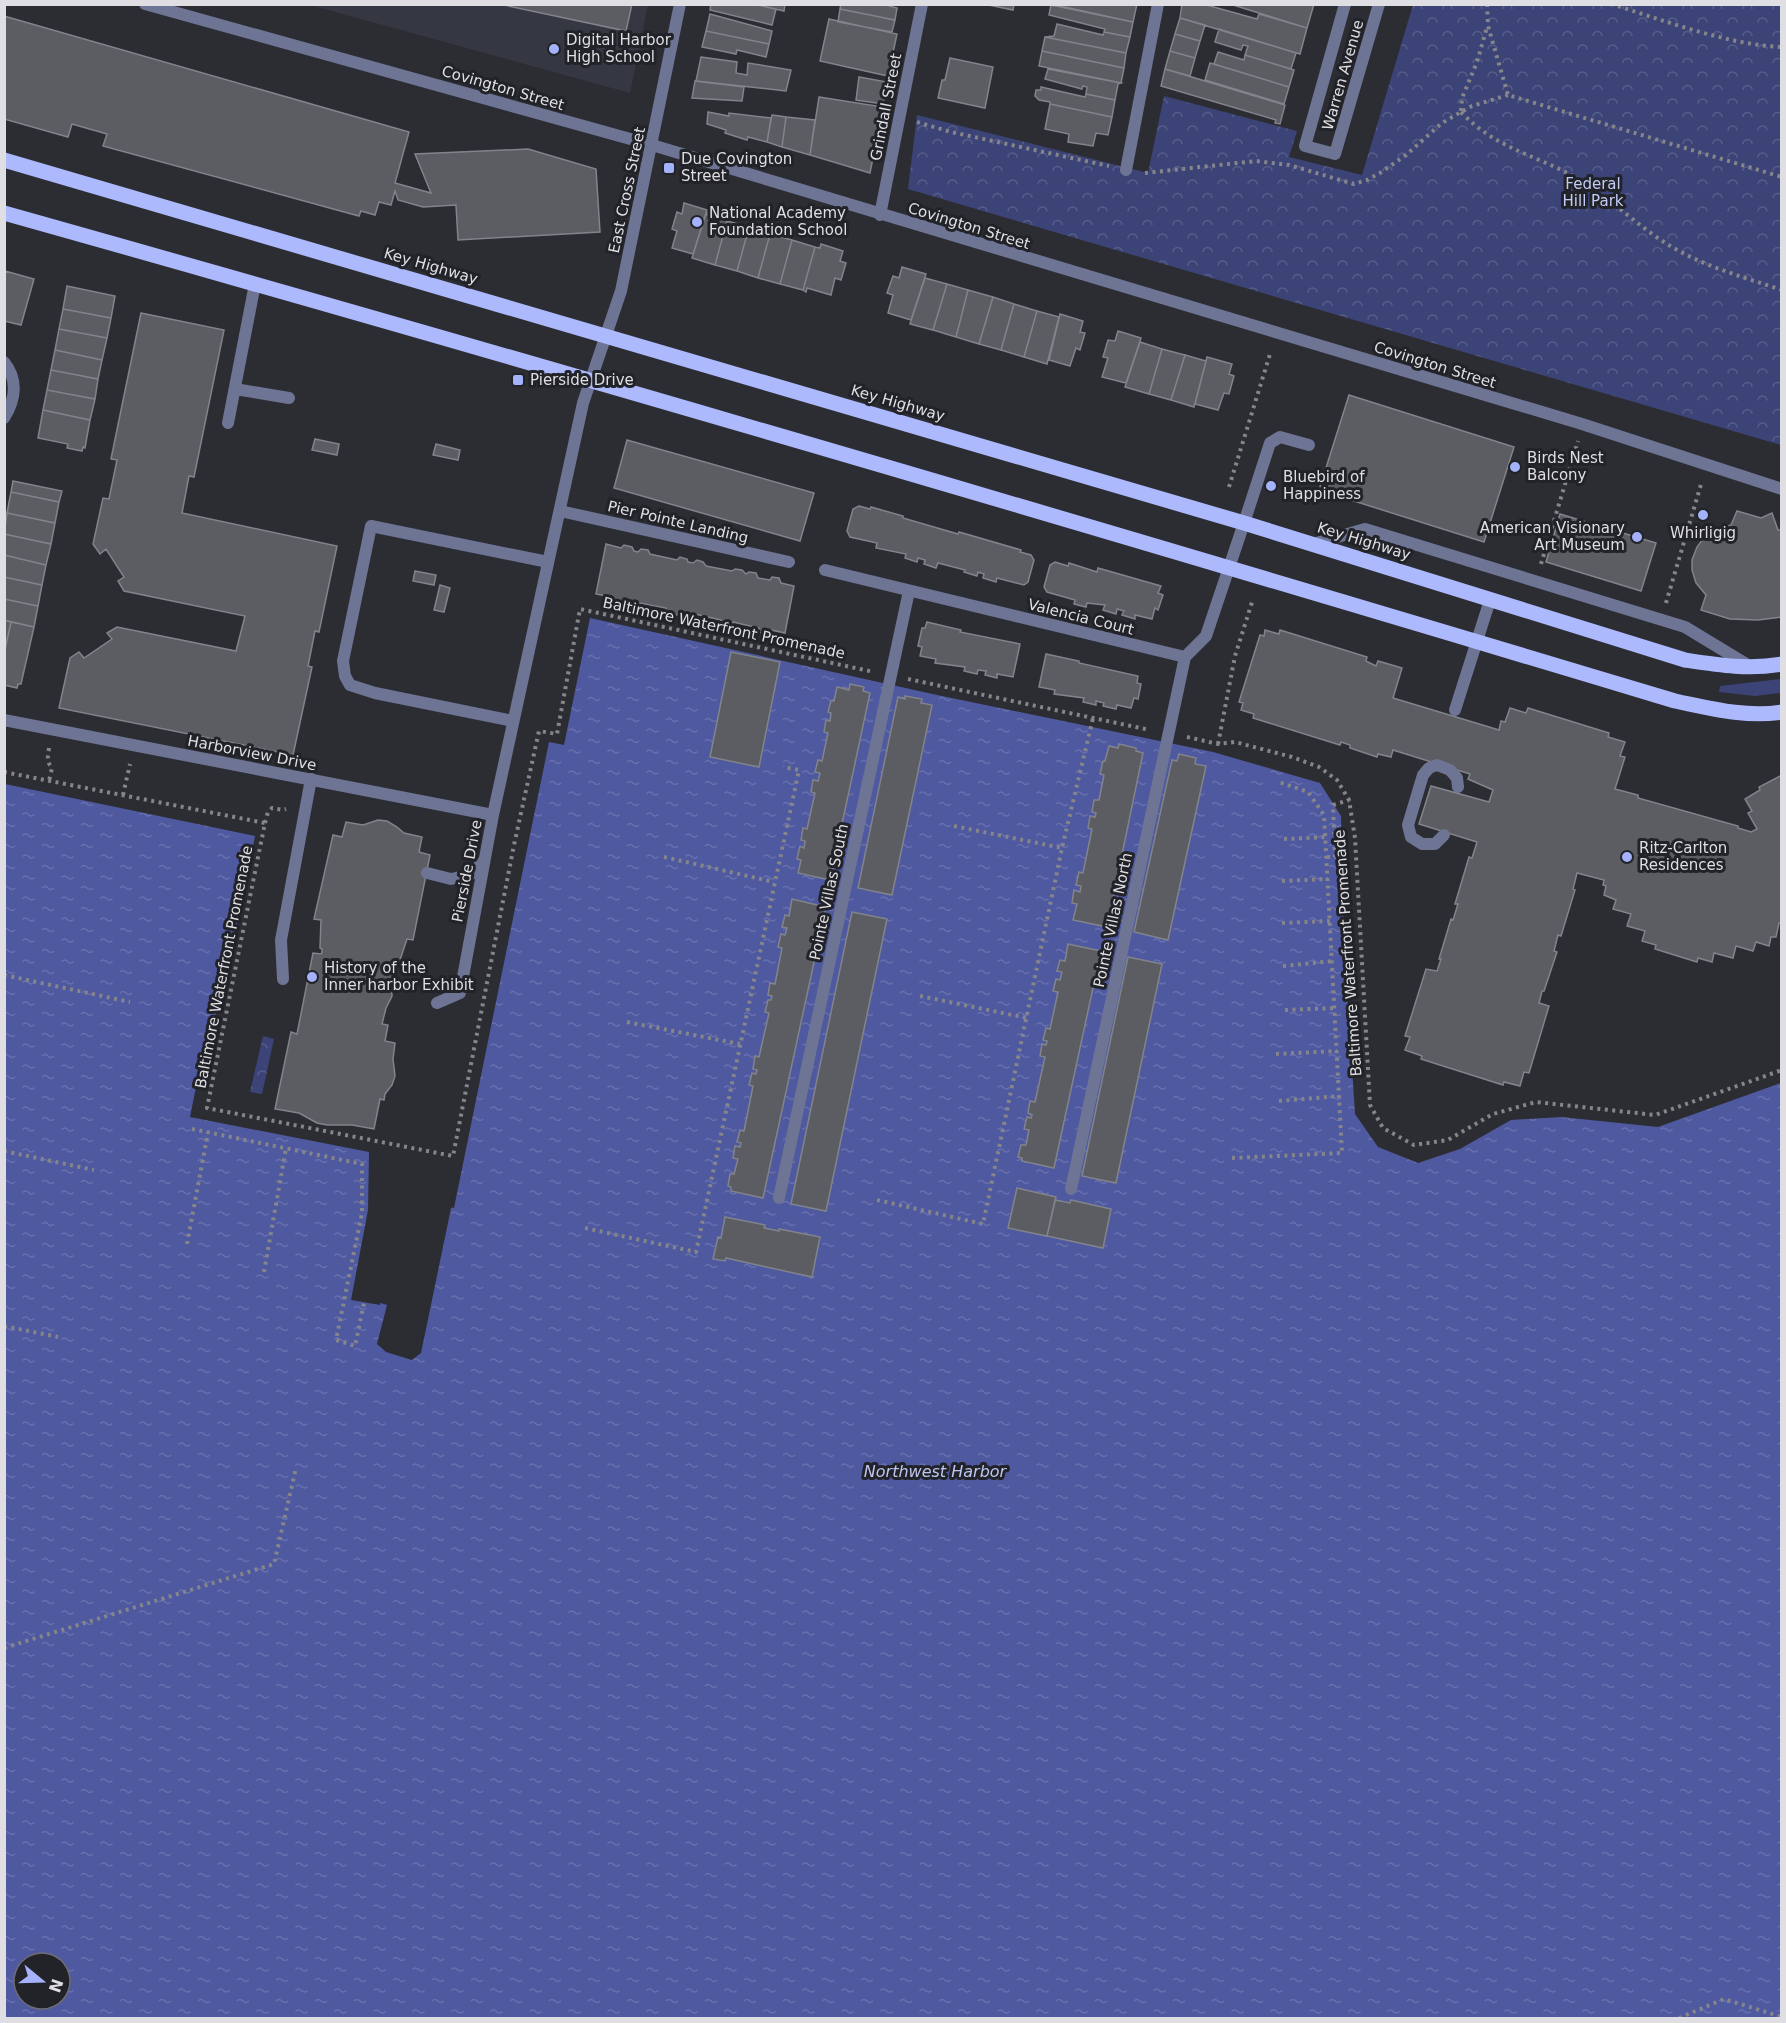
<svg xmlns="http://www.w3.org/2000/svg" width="1786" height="2023" font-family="'DejaVu Sans',sans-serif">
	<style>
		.built { fill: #353742 }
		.grass { fill: #3c4377 }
		.forest { fill: url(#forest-crowns) }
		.water { fill: url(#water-ripples); fill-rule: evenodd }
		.pier { fill: #2c2d33 }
		.building { fill: #5b5d63; stroke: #82848b; stroke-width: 1.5 }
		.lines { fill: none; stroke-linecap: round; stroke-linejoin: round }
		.path { stroke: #85858a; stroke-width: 4; stroke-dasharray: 3 4.5; stroke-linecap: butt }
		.lane { stroke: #6d7494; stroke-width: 12 }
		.street { stroke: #6d7494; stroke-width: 12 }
		.primary { stroke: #acb9fd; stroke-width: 15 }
		.poi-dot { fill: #a4b2fc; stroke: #222329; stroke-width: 2 }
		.labels { text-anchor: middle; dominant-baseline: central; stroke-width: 6; stroke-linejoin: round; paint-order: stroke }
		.poi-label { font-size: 15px; fill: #dfdfe3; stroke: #222329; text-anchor: start }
		.street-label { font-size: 15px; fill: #dfdfe3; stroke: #222329 }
		.park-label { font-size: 15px; fill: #c3cbf4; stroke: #222329 }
		.water-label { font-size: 16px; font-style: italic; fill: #bec6ef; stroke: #222329 }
	</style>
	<defs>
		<pattern id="forest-crowns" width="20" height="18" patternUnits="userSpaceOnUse" patternTransform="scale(1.5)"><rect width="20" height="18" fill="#3c4377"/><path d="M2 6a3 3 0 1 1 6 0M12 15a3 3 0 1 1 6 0" fill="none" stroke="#585e8a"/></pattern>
		<pattern id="water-ripples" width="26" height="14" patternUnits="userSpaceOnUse" patternTransform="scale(1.5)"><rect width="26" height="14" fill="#4f59a0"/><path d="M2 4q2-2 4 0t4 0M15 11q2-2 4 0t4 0" fill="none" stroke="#6870ad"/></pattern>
	</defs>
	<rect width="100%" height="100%" fill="#2c2d33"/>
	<!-- built -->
	<path class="built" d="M310,5H648L630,93Z"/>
	<!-- grass -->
	<path class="grass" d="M1781,679V693L1755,696L1719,692L1720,686Z"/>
	<!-- forest -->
	<path class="forest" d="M1413,5H1781V445L908,189L917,115L1148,173L1164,96L1297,131L1289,157L1362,175Z
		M263,1036L274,1039L262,1094L250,1092Z"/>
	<!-- water -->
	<path class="water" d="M590,618L937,695L1213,752L1320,783L1341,816L1345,958L1355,1114L1378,1147L1418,1163L1460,1149L1511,1120L1561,1117L1658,1127L1781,1083V2018H5V784L255,836L236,928L231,939L201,1087H196L190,1117L369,1152L368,1210L351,1300L380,1305L400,1199L454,1208L549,742L564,745ZM24,1963H60V1999H24Z"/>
	<!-- pier -->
	<path class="pier" d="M461,1160L421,1353L412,1360L386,1352L377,1344L387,1305L374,1301L378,1302L397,1198L401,1196L451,1205Z"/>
	<!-- building -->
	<path class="building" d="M499,4H632L626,31Z
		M711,4H753L776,9L772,25L710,10Z
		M753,4H785L784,11Z
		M841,4H882L897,8L895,20L840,9Z
		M984,4H1014L1013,10Z
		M1051,4H1137L1133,22Z
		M1182,4H1203L1257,19L1259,14L1307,28L1300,54L1180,18Z
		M1230,4H1314L1307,28Z
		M1051,5L1133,22L1130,37L1104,32L1105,29L1049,15Z
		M840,9L895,20L892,32L838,22Z
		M710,14L772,31L769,44L706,31Z
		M4,16L409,132L395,183L431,193L415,154L528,149L596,169L600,232L458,240L456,205L423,207L398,200L395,191L391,205L379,202L375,215L361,211L359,216L103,146L107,134L72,124L68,137L4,119Z
		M1180,18L1205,25L1200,41L1175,34Z
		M829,19L897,34L888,76L820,61Z
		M1057,24L1103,35L1104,32L1130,37L1126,53L1045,37L1054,36Z
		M1219,29L1296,53L1291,69L1245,55L1248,46L1243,45L1241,50L1215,42Z
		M706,31L769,44L766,57L737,50L736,54L702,47Z
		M1175,34L1200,41L1195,58L1170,51Z
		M1045,37L1126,53L1124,68L1042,51Z
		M1042,51L1124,68L1121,83L1039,66Z
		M1170,51L1195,58L1190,76L1165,69Z
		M1218,52L1244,60L1245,55L1294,70L1289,87L1214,64Z
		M701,57L737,62L736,73L747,75L748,63L791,70L786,91L696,81Z
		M950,58L993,67L985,108L938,98L942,80H945Z
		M1210,63L1289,87L1284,104L1205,80Z
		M1048,69L1121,83L1118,84L1115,100L1086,94L1087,87L1083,86L1082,89L1045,79Z
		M1165,69L1285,105L1280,124L1275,123L1276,120L1161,86Z
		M859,77L887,82L883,104L856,100Z
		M695,81L744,87L742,101L692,98Z
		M1041,87L1085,97L1086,94L1115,100L1112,117L1050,104V102L1039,100L1035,96L1036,90H1041Z
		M819,97L883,107L870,173L810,155Z
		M1050,104L1112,117L1108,135L1096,133L1093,146L1068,142L1069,134L1045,129Z
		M708,112L729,116V113L771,118L767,142L748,137L747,140L725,133L726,130L707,124Z
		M772,115L786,117L782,147L767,142Z
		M786,117L815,120L810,155L782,147Z
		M684,203L707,210L693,254L672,248L677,231L672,229L677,212L682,214Z
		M707,210H709L707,215L727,221L715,265L692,258Z
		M727,221L749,227L737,271L715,265Z
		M749,227L770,234L758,278L737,271Z
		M770,234L792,240L780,284L758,278Z
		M792,240L815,247L803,290L780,284Z
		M821,244L843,251L840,261L846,263L841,280L835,278L831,295L807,288L806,292L803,290L815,247L820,248Z
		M902,267L926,274L911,320L888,313L893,295L887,293L893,276L899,278Z
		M5,271L34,279L21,325L4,321Z
		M925,278L947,284L933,330L910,324Z
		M947,284L968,290L956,337L933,330Z
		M67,286L115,296L111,318L63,309Z
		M968,290L993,297L979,344L956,337Z
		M993,297L1014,304L1001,350L979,344Z
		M1014,304L1037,311L1024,357L1001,350Z
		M63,309L111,318L107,338L59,329Z
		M1037,311L1059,317L1047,364L1024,357Z
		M141,313L224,330L194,477L189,476L182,513L337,546L319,632L315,631L308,666L312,667L293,755L59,708L70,658L79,652L84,658L112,639L107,633L117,627L236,651L245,616L124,591L118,581L124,577L106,549L100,554L93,544L103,498L109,499L117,460L111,459Z
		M1060,314L1083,321L1080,332L1085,333L1080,350L1076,348L1070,366L1049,360Z
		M59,329L107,338L102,360L55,350Z
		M1118,331L1141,338L1126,383L1102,377L1108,358L1103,357L1108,340L1115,341Z
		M1140,342L1162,349L1149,394L1125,387Z
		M1162,349L1185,355L1171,400L1149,394Z
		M55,350L102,360L98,379L51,370Z
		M1185,355L1206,361L1194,407L1171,400Z
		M1207,357L1232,364L1229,374L1234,376L1229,394L1224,393L1218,410L1195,404Z
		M51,370L98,379L95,399L47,390Z
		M47,390L95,399L90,420L43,410Z
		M1349,395L1514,447L1484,542L1319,490Z
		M43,410L90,420L85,448L83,447L82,451L67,448L68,444L38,438Z
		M315,439L339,444L337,455L312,450Z
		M627,440L814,493L800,541L614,488Z
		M436,444L460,450L458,460L433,455Z
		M13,481L62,491L59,502L11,492Z
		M11,492L59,502L55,523L7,513Z
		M859,506L870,509L871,507L903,516V518L958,534L959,532L1021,550L1020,552L1031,555L1034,560L1028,582L1024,585L997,578L996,582L983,578L984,574L978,572L977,576L964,572L965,570L938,563L936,568L924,564L925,560L918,558L917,562L905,558L906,554L876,548L877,543L850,537L847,531L853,509Z
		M1737,511L1761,518L1772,513L1778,530H1782V617L1758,620L1730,619L1701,610L1706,595L1696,583L1692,570V560L1697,547L1705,536L1716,530L1731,525Z
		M7,513L55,523L51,544L4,534Z
		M1560,514L1656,543L1641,591L1546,562Z
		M4,534L51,544L46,565L4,555Z
		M606,544L621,548L624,545L632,547L634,551L638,552L641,549L648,550L650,554L677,560L680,557L687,559L688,562L693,563L697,560L703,562L706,566L732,571L735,569L742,570L746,574L749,572L756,573L758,578L770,580L772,577L779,578L781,583L794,586L785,633L771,630L770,635L758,632L759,628L733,622V627L720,624L721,620L695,614L694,619L682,616L683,611H678L677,615L666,612V608L640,603L639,607L627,604V600L624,599L623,603L610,601L611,597L596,594Z
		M4,555L46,565L42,585L4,577Z
		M1055,562L1068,566L1069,563L1097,572L1098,568L1161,586L1158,593L1163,595L1158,610L1155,608L1152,619L1135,615V619L1122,615L1124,611L1117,609L1116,614L1103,610L1105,605L1087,603L1086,607L1074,604L1075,600L1047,592L1044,587L1050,565Z
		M415,571L436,575L434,585L413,581Z
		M4,577L42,585L38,606L4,599Z
		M440,585L450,588L444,612L434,610Z
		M4,599L38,606L34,627L4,620Z
		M4,620L11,622L4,654Z
		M11,622L34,627L21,684H18L17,688L4,685V654Z
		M927,622L961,630L960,632L1020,644L1013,677L997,674V678L985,675L986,671L978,670L977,674L964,671L965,667L935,663L936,659L920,656L922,647L918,646L922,628H925Z
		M1265,630L1279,634L1280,630L1367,657L1366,661L1376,666L1378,661L1402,668L1393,698L1499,730L1501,721L1505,722L1510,708L1526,713L1528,708L1609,733L1608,737L1625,742L1620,756L1625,757L1615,789L1638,795V798L1738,826V828L1751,832L1757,829L1748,813L1752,811L1745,799L1760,790L1759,787L1782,775V923H1779L1776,937H1771L1769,946L1756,942L1753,951L1736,946L1733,958L1714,953L1712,962L1698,958L1697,962L1655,949L1656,945L1642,941L1645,931L1627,926L1631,914L1613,909L1616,900L1604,895L1606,886L1603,885L1604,880L1577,873L1573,889L1575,890L1561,936L1558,935L1554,951L1557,952L1544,991H1542L1539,1003L1549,1006L1529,1073L1524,1072L1520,1086L1504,1082L1503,1085L1421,1059L1422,1056L1405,1050L1410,1037L1405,1036L1426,969L1437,971L1441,959H1439L1451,919L1453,920L1458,904H1455L1469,857L1472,858L1477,842L1419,824L1431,786L1489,802L1493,790L1468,779L1470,774L1393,750L1391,757L1378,754L1377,757L1350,748V745L1341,742L1340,745L1253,718L1254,714L1241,710L1243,703L1239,702L1260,635L1264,636Z
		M731,652L780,662L759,767L710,757Z
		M1046,654L1079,661V663L1138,676L1137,683L1141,684L1138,699L1134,698L1131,708L1117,705L1116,709L1103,706L1104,703L1096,701V705L1083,702L1084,698L1054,694L1055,690L1039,687Z
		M850,684L864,687L863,691L870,693L830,880L798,873L801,860L797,859L800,846L804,848L805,841L801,840L803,828L807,829L815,793L811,792L813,780L818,781L820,773L815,772L818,760L822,761L828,733L824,732L826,720L830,721L831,713L828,712L831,701H834L837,687L849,690Z
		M905,696L922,699L921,703L932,705L892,895L858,888L898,697L905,699Z
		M1119,744L1136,748V751L1143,753L1107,927L1073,920L1077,904L1072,903L1074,890L1080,892L1081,886L1076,885L1079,872L1083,873L1092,829L1088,828L1090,816L1095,817L1096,813L1092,812L1094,800H1099L1104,775L1100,774L1103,761H1105L1109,746L1118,748Z
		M1179,754L1196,758L1195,764L1206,766L1168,940L1134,932L1172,760L1177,761Z
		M378,820L387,821L397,827L404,833L422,837L419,852L430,855L413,940L407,939L398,966L394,965L391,981L392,996L386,1008L382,1024L388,1025L385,1041L395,1043L393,1059L395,1076L392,1085L385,1094L384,1100L380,1099L374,1129L352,1125H327L317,1123L299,1113L275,1109L291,1032L297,1034L313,953L321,954L322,952V949L320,948L321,920L314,919L333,835L342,837L346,822L363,825Z
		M792,899L826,907L763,1198L731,1191V1187L728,1186L730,1174H734L738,1159L733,1158L735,1146L740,1147L741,1143L737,1142L740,1130L744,1131L753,1086L749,1085L752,1073L756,1074L757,1070L753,1069L755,1056L759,1057L769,1013L765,1012L768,1000H771L772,996L768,995L770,983L775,984L782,948L778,947L781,934L785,935L787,928L782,927L785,915L789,916Z
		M852,912L887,919L826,1211L791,1204Z
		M1068,944L1101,951L1054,1168L1022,1161V1158L1018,1157L1021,1145H1026L1029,1130L1024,1129L1027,1117L1031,1118L1032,1115L1028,1113L1030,1101L1035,1102L1045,1057L1040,1056L1042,1044L1046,1045L1047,1041L1043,1040L1046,1028L1050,1029L1058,992L1053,991L1056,979L1060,980L1062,972L1057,971L1060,960L1065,961Z
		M1128,957L1162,964L1116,1183L1082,1176Z
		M1017,1188L1056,1197L1047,1236L1008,1228Z
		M1055,1200L1070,1203L1071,1200L1111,1209L1103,1248L1047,1236Z
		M725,1217L765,1225L764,1228L779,1231V1229L820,1237L812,1277L726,1258L725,1261L713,1259L718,1237L721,1238Z"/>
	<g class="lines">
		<!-- path -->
		<path class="path" d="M1487,4L1488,26L1508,95L1782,177
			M1611,4C1663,20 1728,45 1782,47
			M1461,111L1462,98L1477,62L1487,27
			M1461,112C1495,148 1533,154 1575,177C1608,196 1635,224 1667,244C1702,266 1743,277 1782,290
			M917,122L951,132L1109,166
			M1145,173L1256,161L1289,165L1354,184L1367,180L1380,173L1406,155L1442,123L1461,112L1472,106L1508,95
			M1229,487L1271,351
			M1541,564L1578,441
			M1666,603L1702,481
			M908,679L1150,730
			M1187,737L1218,744L1235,742L1292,757L1319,767L1337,780L1349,800L1355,838L1370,1105L1383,1128L1414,1145L1448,1140L1493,1114L1536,1102L1655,1115L1782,1070
			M1218,744L1235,656L1253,599
			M49,748C48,756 46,761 52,768L49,781
			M4,772L265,823L207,1108L453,1156L514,845L539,731L557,734L580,609L874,672
			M123,795L130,764
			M265,823L268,812L272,808L283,810L286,809
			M954,826L1062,848
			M1284,839L1326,837
			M664,857L774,882
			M1327,857H1335L1333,805L1349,800
			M1282,881L1328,879
			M1282,923L1330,921
			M1283,966L1332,961
			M4,975L130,1002
			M920,996L1027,1018
			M1285,1010L1335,1008
			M627,1022L740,1044
			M1276,1054L1337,1051
			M1279,1101L1339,1096
			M192,1129L362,1164V1213L336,1340L355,1346L364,1303
			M4,1151L94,1170
			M1232,1158L1342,1153L1324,815L1308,792L1279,782
			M877,1200L983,1224L1062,848L1093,718
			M585,1228L696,1252L799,770L783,767
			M187,1244L208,1132
			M264,1272L286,1148
			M4,1326L58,1337
			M4,1648L274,1564L296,1468
			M1679,2018L1724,1999L1782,2017"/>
		<!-- lane -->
		<path class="lane" d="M235,389L289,398
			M228,423L255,284
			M1244,523L1270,443L1280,437L1309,445
			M1313,544L1365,529L1685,627L1751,667
			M1455,710L1490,600
			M513,721L375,693L350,685L345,676L343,661L371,526L548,562
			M1444,835L1435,844H1422L1411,837L1408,825L1423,775L1429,768L1437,765L1450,770L1457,778L1458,787
			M427,873L451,879L470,875L484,861
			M283,979L281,940L311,779"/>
		<!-- street -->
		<path class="street" d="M145,4L652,145L1582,424L1782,489
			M1345,4L1305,146L1335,154L1379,4
			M1126,170L1158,4
			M880,215L922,4
			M4,362C18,379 16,399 4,418
			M560,511L789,562
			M825,570L1185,657L1206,636L1244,523
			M4,720L493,815
			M437,1003L460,993L493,815L583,403L621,291L680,4
			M1071,1189L1185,657
			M779,1198L909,591"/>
		<!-- primary -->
		<path class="primary" d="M4,160L1244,523L1685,660C1718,665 1749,670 1782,664
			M4,213C563,370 1119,534 1675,701C1709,708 1746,718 1782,712"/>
	</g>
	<!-- markers -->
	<g class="poi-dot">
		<circle cx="554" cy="49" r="6"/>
		<rect x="663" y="162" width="12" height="12" rx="3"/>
		<circle cx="697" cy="222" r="6"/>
		<rect x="512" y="374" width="12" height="12" rx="3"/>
		<circle cx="1515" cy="467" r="6"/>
		<circle cx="1271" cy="486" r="6"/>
		<circle cx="1703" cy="515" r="6"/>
		<circle cx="1637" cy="537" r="6"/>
		<circle cx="1627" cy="857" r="6"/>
		<circle cx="312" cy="977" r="6"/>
	</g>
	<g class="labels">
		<!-- poi labels -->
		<g class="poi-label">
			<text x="566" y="40">Digital Harbor<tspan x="566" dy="17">High School</tspan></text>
			<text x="681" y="159">Due Covington<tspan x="681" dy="17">Street</tspan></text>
			<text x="709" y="213">National Academy<tspan x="709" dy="17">Foundation School</tspan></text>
			<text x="530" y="380">Pierside Drive</text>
			<text x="1527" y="458">Birds Nest<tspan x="1527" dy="17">Balcony</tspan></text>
			<text x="1283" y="477">Bluebird of<tspan x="1283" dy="17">Happiness</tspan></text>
			<text x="1625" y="528" text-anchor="end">American Visionary<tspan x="1625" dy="17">Art Museum</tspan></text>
			<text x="1703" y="533" text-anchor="middle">Whirligig</text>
			<text x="1639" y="848">Ritz-Carlton<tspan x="1639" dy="17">Residences</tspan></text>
			<text x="324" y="968">History of the<tspan x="324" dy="17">Inner harbor Exhibit</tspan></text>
		</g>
		<!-- street labels -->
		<g class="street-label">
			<text transform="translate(1343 75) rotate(-74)">Warren Avenue</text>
			<text transform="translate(503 88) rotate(16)">Covington Street</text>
			<text transform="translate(886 107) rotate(-79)">Grindall Street</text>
			<text transform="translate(627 190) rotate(-78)">East Cross Street</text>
			<text transform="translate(969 226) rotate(17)">Covington Street</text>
			<text transform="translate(431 266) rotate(16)">Key Highway</text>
			<text transform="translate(1435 365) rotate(17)">Covington Street</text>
			<text transform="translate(898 403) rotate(16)">Key Highway</text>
			<text transform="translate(678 522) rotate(13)">Pier Pointe Landing</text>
			<text transform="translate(1364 541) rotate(17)">Key Highway</text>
			<text transform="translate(1081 617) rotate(14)">Valencia Court</text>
			<text transform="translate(724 628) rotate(12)">Baltimore Waterfront Promenade</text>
			<text transform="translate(252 753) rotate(11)">Harborview Drive</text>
			<text transform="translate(467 871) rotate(-79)">Pierside Drive</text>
			<text transform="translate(829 892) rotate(-78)">Pointe Villas South</text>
			<text transform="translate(1113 920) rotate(-78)">Pointe Villas North</text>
			<text transform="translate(1348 953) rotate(-94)">Baltimore Waterfront Promenade</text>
			<text transform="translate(224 967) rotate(-79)">Baltimore Waterfront Promenade</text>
		</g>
		<!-- park labels -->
		<g class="park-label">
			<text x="1593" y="184">Federal<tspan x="1593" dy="17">Hill Park</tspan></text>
		</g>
		<!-- water labels -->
		<g class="water-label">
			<text x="935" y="1471">Northwest Harbor</text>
		</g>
	</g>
	<!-- border -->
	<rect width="1786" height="2023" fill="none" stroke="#dfdfe3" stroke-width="12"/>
	<!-- north arrow -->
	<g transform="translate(42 1981) rotate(109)"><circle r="28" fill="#222329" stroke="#6e6e73" stroke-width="1.5"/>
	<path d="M0-4.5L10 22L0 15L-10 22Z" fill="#a4b2fc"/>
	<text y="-9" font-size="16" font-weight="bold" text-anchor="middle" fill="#dfdfe3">N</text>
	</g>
</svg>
